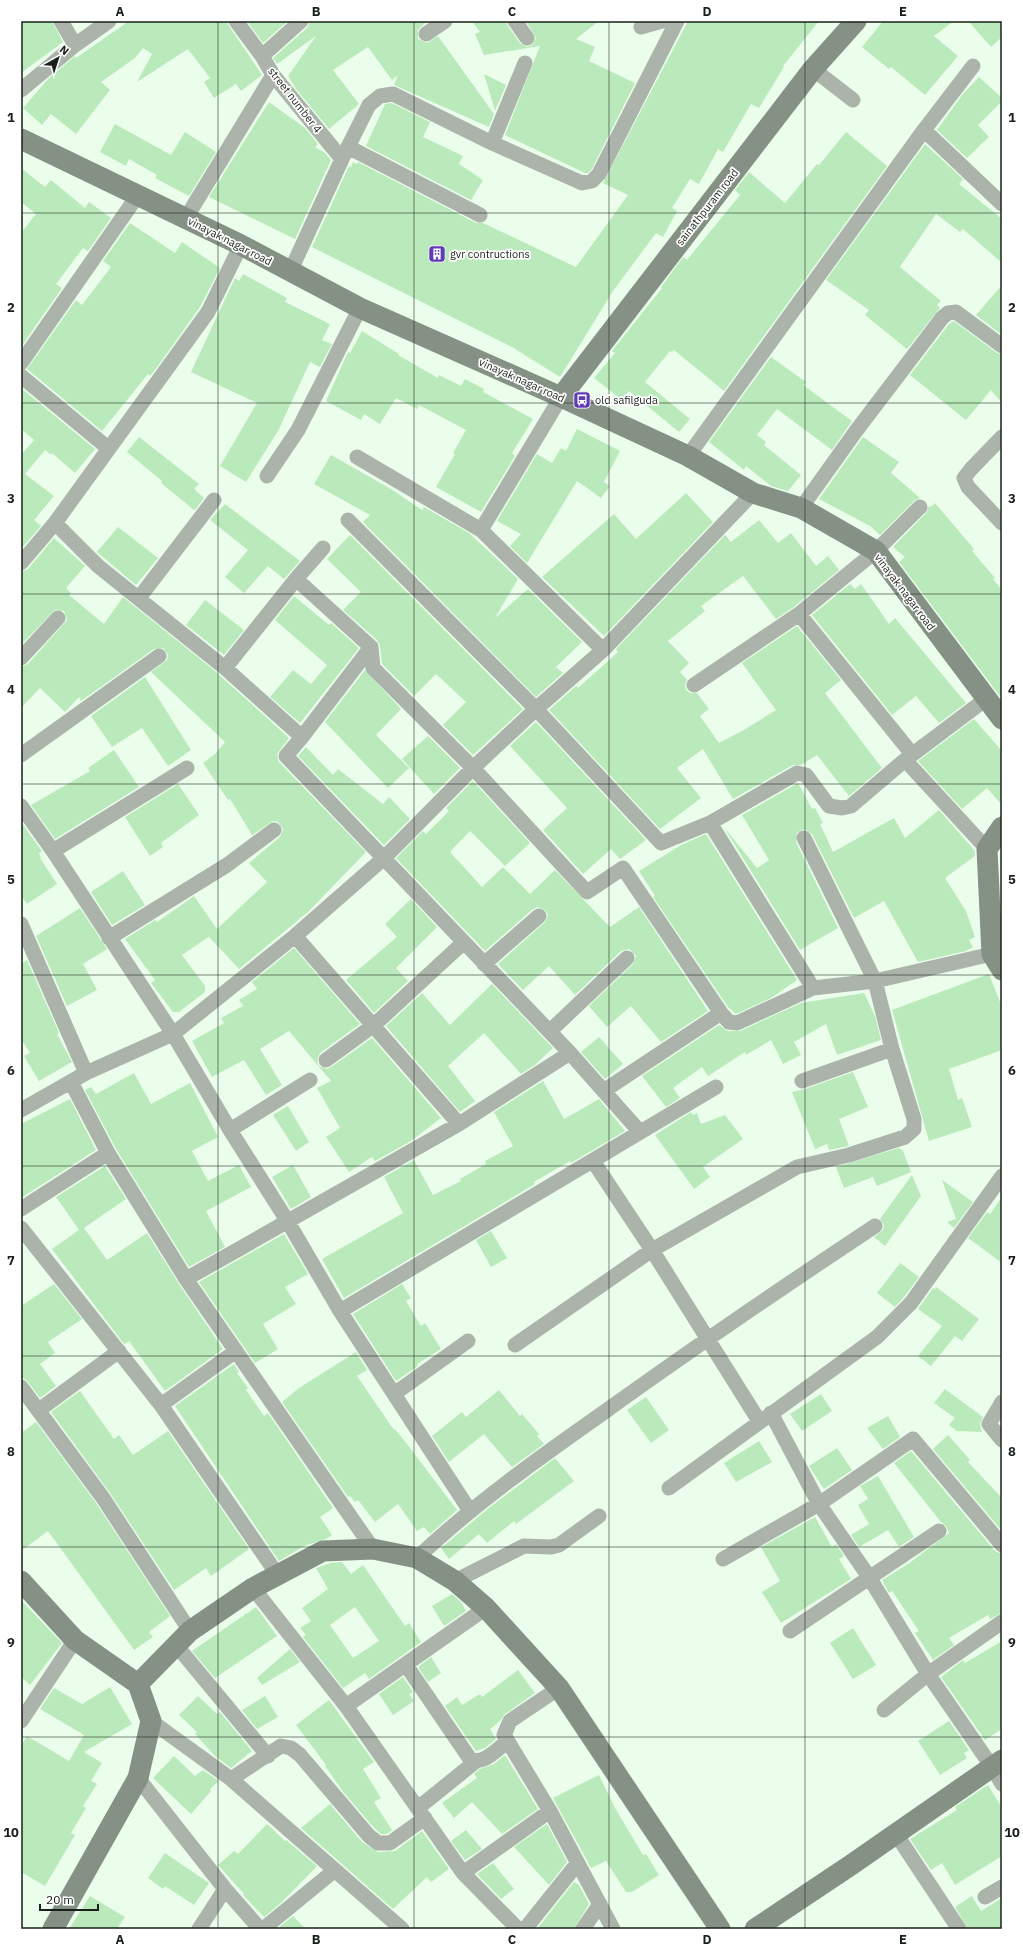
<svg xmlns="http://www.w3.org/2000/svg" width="1023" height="1950" font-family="'IBM Plex Sans',sans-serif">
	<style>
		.building { fill: #baeabb; fill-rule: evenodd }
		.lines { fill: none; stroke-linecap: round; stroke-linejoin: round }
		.street { stroke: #abb3ab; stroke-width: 15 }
		.secondary { stroke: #869185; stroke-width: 21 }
		.grid { fill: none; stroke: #192019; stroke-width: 1; stroke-opacity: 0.55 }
		.labels { text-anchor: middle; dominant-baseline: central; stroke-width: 3.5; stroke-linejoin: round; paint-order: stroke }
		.street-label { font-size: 11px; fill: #192019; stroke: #fff }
		.poi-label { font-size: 11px; fill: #192019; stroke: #fff; text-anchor: start }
		.neatline { fill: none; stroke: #192019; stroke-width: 1.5 }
		.grid-label { font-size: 13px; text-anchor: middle; font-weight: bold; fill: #192019 }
	</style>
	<rect width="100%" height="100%" fill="#ebfeeb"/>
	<!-- building -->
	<path class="building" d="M21,21H52L63,42L21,73Z
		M129,21H227L229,26L262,75L241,91L236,84L214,98L204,82L210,78L188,49L137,82L152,54L143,48L135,58L101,82L110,90L76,134L51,114L42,125L23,108L48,79L75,56L76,58Z
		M247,21H288L263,43Z
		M310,21H427L418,30V39L427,43L438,36L494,114L489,127L394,85L398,75L392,80L368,47L333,70L359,104L329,129L296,89L288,76L316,36L277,64L273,58L307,28Z
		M472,21H506L508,26L520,43L527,47L532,45L536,38L526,21H599L576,39L595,47L589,61L635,83L592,169L588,173H585L505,135L540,46L484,55L475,34L480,32Z
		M688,21H819L783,66L784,67L759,108L751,104L723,152L718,149L699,184L690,179L672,208L677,211L663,237L656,233L613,291L560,377L512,347L312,247L349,166L351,167L353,162L356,164L358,162L476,223H483L576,267L628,195L603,183Z
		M883,21H954L934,36L958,56L925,95L891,67L889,69L862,47Z
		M968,21H1002V37L991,47Z
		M484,74L506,85L495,111Z
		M979,77L1002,98V101L978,125L989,137L967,158L937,130L962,95Z
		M269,102L305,128L318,144L315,147L325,153L331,160L295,239L209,197Z
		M392,103L430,122L423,137L463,156L459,164L483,180L471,200L366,146L385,104Z
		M115,124L171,155L185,132L216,152L189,196L155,178L157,175L129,159L126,166L100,152Z
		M846,132L887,166L724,391L674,350L672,352L670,351L645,382L690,419L679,432L629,391L622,400L594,378L615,353L612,351L662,288L661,287L683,257L687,260L740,195L735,190L749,172L785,203L817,164L819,165Z
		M925,144L963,179L959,184L1002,219V263L963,229L960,232L936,214L900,267L941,301L937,305L940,308L907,349L865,315L869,310L826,280Z
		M21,168L45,187L51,180L85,208L89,202L111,218L88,251L83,248L56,284L62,288L21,347V233L36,214L21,202Z
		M130,223L175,253L182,242L220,268L200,307L158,366L150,376L148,374L102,431L27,369L76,300L82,305L111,267L103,261Z
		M243,274L287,298L285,302L330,324L322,340L332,344L320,367L310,362L278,431L246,482L220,466L257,403L191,372L235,278L239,281Z
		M1002,285V335L976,315Z
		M954,321L997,353L1002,355V403L991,390L966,420L910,375L949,324Z
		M362,331L399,354L398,355L438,378L439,375L461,386L465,379L484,389L483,392L533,419L512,453L515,456L481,512L436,487L455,454L453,453L466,430L419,405L417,409L396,398L380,424L364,414L361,420L326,401L348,352L350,353Z
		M771,357L806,382L803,385L852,421L832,450L777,409L757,435L766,442L764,445L801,475L788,491L771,486L746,466L744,470L709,442Z
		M21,388L95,449L75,473L52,453L51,455L45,450L25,474L54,496L34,520L41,526L21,549V455L34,440L21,429Z
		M577,429L620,451L604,482L610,486L601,498L577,481L527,563L510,546L521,534L497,521L537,454L552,463L561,448L566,451Z
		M139,437L199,484L194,489L204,498L196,509L194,510L161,483L162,481L127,452Z
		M863,437L899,462L891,473L920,498L914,501L880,535L870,526L819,499Z
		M331,455L391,489L422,510L424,507L469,533L497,559L518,579L495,618L528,589L582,642L556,667L563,673L536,697L363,522L370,515L314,484Z
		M686,493L713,522L604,636L542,577L614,514L636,539Z
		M935,503L974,549L972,551L995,578L993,579L1002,590V699L899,562L905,557L893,547L926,513L929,506L931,507Z
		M225,504L300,561L284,579L268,566L244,593L225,577L248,550L210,520Z
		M759,520L778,543L791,533L816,566L828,556L839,570L794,607L776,619L743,576L701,606L705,611L668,641L689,663L680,672L687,680L685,685L686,690L690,693H697L709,709L700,716L719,743L742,731L776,710L742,663L797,626L841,680L825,693L882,768L849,796L817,755L801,765H793L733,799L703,749L677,768L701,798L660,829L549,710L576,686L578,688L618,652L616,649L725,535L731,542Z
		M118,527L158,558L136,585L97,552Z
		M350,535L523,709L473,755L443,725L466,702L436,674L414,696L382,664L380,646L377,640L343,610L361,592L327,559Z
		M54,538L85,566L66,588L71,593L69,595L104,624L123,597L215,671L289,738L277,754L279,762L366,852L308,912L239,969L209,937L213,934L182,955L205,986V992L179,1012H173L151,983L155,980L125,939L155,920L157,922L194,896L217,929L267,882L249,863L280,837L283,829L278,822L273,821L252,835L230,799L228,800L203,763L215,754L225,742L151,672L167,660L168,655L163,648L154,649L81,701L79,697L65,712L40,688L21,708V667L28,664L67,620L64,611L55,610L21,645V572L28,569Z
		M850,584L855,589L861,584L889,624L895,618L966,703L939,723L916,696L892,715L812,615Z
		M294,596L329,625L331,623L359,648L300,723L270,697L293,670L311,684L327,665L275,620Z
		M205,600L244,630L224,655L186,625Z
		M365,670L401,709L376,735L409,768L388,788L325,722Z
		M145,677L191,750L168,766L142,728L112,747L91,716Z
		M974,719L1002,751V805L987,788L962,809L918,761Z
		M536,722L646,840L620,859L611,849L583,874L543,830L567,808L510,746Z
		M428,736L460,768L434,794L402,759Z
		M306,747L333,775L338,769L383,804L389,797L410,819L384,845L298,756Z
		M114,750L139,787L55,839L31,805L90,771L88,768Z
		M473,781L530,843L505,866L470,831L450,852L482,887L503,867L530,894L555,870L610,927L639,907L708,1011L661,1042L631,1006L607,1027L589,1006L633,964L636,956L629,949L621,951L575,995L549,966L523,990L498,964L545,922L548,915L545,910L538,907L533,909L485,951L396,858L423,831L426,834L449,811L446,808Z
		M798,783L812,809L815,808L823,823L820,824L833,852L894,818L905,838L939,810L975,851V856L945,878L966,911L975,937L969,940L973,947L966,951L918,962L884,901L854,918L812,834L804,829L797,833L796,842L838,928L800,950L723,826L757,868L769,860L742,815Z
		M178,784L199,815L161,843L163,847L150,856L125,817Z
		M21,822L42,851L39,853L41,858H40L57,884L27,904L21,895Z
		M706,834L797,980L771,998L736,1014L728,1007L653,897L655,896L639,871L681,845Z
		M123,871L145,905L112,925L91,892Z
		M411,899L437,927L396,968L408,981L374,1013L346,980L397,937L385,924Z
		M80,908L107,949L83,964L97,990L67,1006L36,936Z
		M294,948L360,1024L320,1053L317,1061L319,1066L327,1069L331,1067L372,1038L441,1118L411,1141L375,1161L372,1157L349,1172L326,1137L340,1128L317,1088L331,1081L289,1031L260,1049L282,1085L266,1095L244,1060L212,1077L192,1041L224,1023L221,1018L243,1006L239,1000L257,989L252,982Z
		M27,960L59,1033L57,1034L72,1062L39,1081L24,1056L30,1053L21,1039V964Z
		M989,974L1002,1007V1050L949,1069L958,1100L962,1098L972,1127L929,1141L892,1010Z
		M492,984L553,1048L535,1065L521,1074L484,1033L448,1066L475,1101L460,1112L386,1026L422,993L450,1025Z
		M864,993L875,1016L881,1040L837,1055L826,1024L794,1042L801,1055L783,1064L771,1040L746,1055L745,1052L708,1076L702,1067L673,1088L680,1098L666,1107L642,1076L719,1025L728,1031H740L801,1003Z
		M599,1037L623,1064L605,1079L581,1052Z
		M853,1072L868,1107L839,1119L849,1146L829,1150L827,1144L815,1149L792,1092L805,1089Z
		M134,1073L151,1104L190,1083L218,1137L192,1151L208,1181L239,1165L251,1187L206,1211L225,1247L189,1267L116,1149L85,1090L91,1087L96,1094Z
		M543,1081L564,1119L599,1099L625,1131L571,1163L570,1161L534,1182L535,1184L344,1298L322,1259L403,1213L384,1177L414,1160L433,1195L461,1181L460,1179L486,1164L485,1161L513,1146L494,1112Z
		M70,1099L96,1150L21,1198V1124Z
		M288,1106L309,1142L296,1151L273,1115Z
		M691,1112L693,1115L697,1113L701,1124L725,1115L743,1139L703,1167L710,1177L694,1189L655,1135Z
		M899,1148L903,1151L911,1172L877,1186L873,1177L844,1188L836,1167Z
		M293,1165L311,1197L291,1209L272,1177Z
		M105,1166L126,1199L84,1228L107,1260L147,1233L179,1284L223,1349L165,1391L129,1341L124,1344L52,1249L79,1230L56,1197Z
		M912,1175L921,1196L885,1246L874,1237L883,1230L884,1225L880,1219Z
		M942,1180L973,1202L954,1228L947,1222L956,1219Z
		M1002,1197V1263L968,1238L987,1212L990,1214Z
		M491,1231L507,1258L491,1267L476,1240Z
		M284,1234L308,1274L285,1287L296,1304L263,1324L278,1349L255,1363L199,1282Z
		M900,1263L919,1277L904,1297L895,1307L877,1293Z
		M54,1284L82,1319L48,1342L55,1353L40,1364L56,1386L40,1398L28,1382L21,1376V1306Z
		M402,1284L411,1298L406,1301L421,1326L425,1323L441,1349L417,1364L418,1366L396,1381L353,1314Z
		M936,1287L979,1319L962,1341L955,1336L931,1366L918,1356L942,1326L918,1309L933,1288L935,1289Z
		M356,1352L367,1370L357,1376L394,1430L395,1429L407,1444L457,1510L430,1534L424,1527L417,1531L398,1504L375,1522L358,1500L355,1502L350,1496L348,1497L282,1402L299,1388Z
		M234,1364L239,1372L237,1373L248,1388L246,1390L264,1416L268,1413L333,1508L320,1517L332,1535L326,1539L304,1546L279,1561L175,1406Z
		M945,1389L983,1417L980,1424L982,1432L957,1431L949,1425L955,1418L934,1403Z
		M499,1390L520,1416L522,1414L539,1434L537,1436L544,1444L512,1467L484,1434L449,1462L432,1436L462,1412L466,1417Z
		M80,1391L114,1439L119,1435L133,1455L168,1431L249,1549L211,1576L206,1568L174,1590L110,1493L51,1412Z
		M821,1394L832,1411L802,1431L790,1414Z
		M646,1397L669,1430L651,1443L627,1410Z
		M888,1416L900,1437L883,1449L867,1428Z
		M36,1422L96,1503L170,1616L149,1632L153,1637L134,1650L48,1531L21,1551V1433Z
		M948,1435L970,1460L968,1462L1002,1498V1531L933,1449Z
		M759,1441L772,1462L736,1482L724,1463Z
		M837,1448L852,1470L824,1489L809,1466Z
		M911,1451L995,1551L1002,1554V1613L990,1619L988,1615L949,1638L954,1645L933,1660L915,1633L919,1631L892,1591L889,1593L882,1580L908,1564L949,1533L946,1526L941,1522L894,1463Z
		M555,1458L574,1481L516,1524L514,1521L487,1543L479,1534L449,1559L441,1548L490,1507Z
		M878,1476L914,1537L899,1547L888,1530L859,1547L851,1535L869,1524L858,1505L868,1499L860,1486Z
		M815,1517L832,1547L836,1544L844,1556L839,1559L851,1579L781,1623L762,1592L780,1581L761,1547Z
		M342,1562L351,1574L363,1565L405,1626L409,1623L421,1642L369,1679L365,1673L343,1688L303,1637L306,1635L300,1628L311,1621L302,1608L328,1589L316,1568L331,1563ZM355,1607L379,1641L353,1658L330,1625Z
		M452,1594L461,1602L466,1611L444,1626L432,1606Z
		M21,1600L62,1643L30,1685L21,1677Z
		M256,1607L277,1636L215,1678L192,1651Z
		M853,1628L876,1665L853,1679L830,1643Z
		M1002,1633V1729L985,1740L941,1677L963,1660L965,1663L1002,1641L999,1635Z
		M290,1649L300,1662L262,1685L257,1678Z
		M431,1657L441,1673L428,1682L418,1667Z
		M518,1670L535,1693L505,1714L500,1721L490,1729L496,1739L485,1748L476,1751L445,1706L457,1697L462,1705L480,1694L482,1697Z
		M403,1677L413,1692L409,1694L414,1701L393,1715L379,1694Z
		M110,1687L132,1724L84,1752L102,1763L91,1781L97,1784L83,1806L86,1808L71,1833L75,1835L45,1886L21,1872V1746L27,1736L69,1761L84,1735L40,1709L54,1688L82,1704Z
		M198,1696L217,1714L220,1712L252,1751L231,1768L215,1756L195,1734L197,1732L179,1715Z
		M265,1696L278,1717L257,1729L242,1710Z
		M329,1700L374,1762L363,1769L381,1798L374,1802L392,1830L387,1834H381L375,1829L344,1793L325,1766L326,1765L296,1725Z
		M949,1721L969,1750L964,1753L967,1758L940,1775L918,1741Z
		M505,1755L538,1809L502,1834L472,1802L454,1818L442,1803L477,1778L474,1774L480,1769L494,1764Z
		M174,1756L195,1776L203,1770L219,1781L210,1789L211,1791L191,1814L153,1778Z
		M599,1775L615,1808L643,1855L646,1854L659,1875L632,1892H626L606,1861L591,1868L553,1798Z
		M988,1785L1002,1808V1856L955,1885L942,1863L931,1870L910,1839L957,1810L955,1807Z
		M330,1804L362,1842L378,1852L395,1851L422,1831L449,1869L431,1882L427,1877L393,1909L301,1828Z
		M267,1824L285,1841L286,1840L317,1866L282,1902L264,1917L243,1895L244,1894L218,1865L234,1851L238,1854Z
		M547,1824L567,1862L549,1885L514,1847Z
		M466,1830L482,1849L465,1860L451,1841Z
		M165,1853L209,1883L194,1905L165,1886L163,1889L148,1878Z
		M493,1863L514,1889L501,1899L477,1874Z
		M574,1882L579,1885L589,1904L574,1929H537Z
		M90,1896L125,1917L117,1929H69Z
		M972,1896L981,1911L1002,1898V1929H968L955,1907Z
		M293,1916L306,1929H277Z"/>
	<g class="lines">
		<!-- street -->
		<path class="street" d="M61,21L75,45
			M236,21L262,56L273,75L342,159
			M515,21L527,38
			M641,27L662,21
			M426,34L445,21
			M262,56L301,21
			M813,69L853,100
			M21,90L75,45L109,21
			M924,130L1002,204
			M492,143L525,63
			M348,147L480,215
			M186,218L273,75
			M290,272L342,159L369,105L380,96L393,94L492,143L582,183L592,181L599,174L677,21
			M21,363L138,195
			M21,376L108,448
			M561,397L481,530L603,650
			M1002,437L971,469L964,478L968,487L1002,523
			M688,456L924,130L973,66
			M357,457L481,530
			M267,476L298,430L360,308
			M801,508L856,431L942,318L948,313L956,312L1002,346
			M348,520L536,709L661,843L710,823L797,773L806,775L829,806L842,808L851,806L905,760L986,699
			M55,523L98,566L225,668L302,737L286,756L570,1053L640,1132
			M21,563L55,523L208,312L241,245
			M296,579L371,647L373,668L473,768L587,892L623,868L721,1013
			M139,598L214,500
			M799,614L912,754
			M21,658L58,618
			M225,668L296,579L323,548
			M694,685L799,614L876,551L920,507
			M302,737L371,647
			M21,755L159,656
			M905,760L987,849
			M21,806L53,851L173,1034L230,1130L288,1222L340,1311L470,1511
			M710,823L813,988
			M53,851L187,768
			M21,924L86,1073
			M295,936L459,1124
			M109,938L227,865L274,830
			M484,964L539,916
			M550,1031L627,958
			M326,1060L374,1025L464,942
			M802,1081L892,1049
			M71,1082L108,1153L186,1279L373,1549
			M605,1090L721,1013L729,1022L737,1023L813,988L875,981L992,954
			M21,1110L86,1073L173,1034L295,936L384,858L473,768L536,709L603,650L753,493
			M230,1130L310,1080
			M593,1161L652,1250L759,1421
			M21,1209L108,1153
			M21,1228L161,1405L277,1574
			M186,1279L459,1124L570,1053
			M340,1311L716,1087
			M515,1345L652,1250L797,1167L849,1155L905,1137L914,1129V1119L892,1049L875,981L804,838
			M21,1387L103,1498L190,1631
			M394,1394L468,1341
			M1002,1402L989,1424L1002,1440
			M161,1405L236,1351
			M39,1410L119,1351
			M771,1413L819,1504L869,1577L928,1674L992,1767L1002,1784
			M669,1488L877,1337L911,1303L1002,1176
			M417,1558C474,1504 539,1458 603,1413C692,1349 783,1287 875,1226
			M723,1559L819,1504L913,1439L1002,1545
			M455,1581L524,1546L551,1547L559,1545L599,1516
			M253,1588L346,1706L463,1873L518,1929
			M790,1631L939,1531
			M176,1645L268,1756
			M406,1665L470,1759C483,1766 497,1749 507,1742
			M559,1688L510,1721L504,1735L550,1811L613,1929
			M346,1706L486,1608
			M884,1710L928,1674L1002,1622
			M21,1721L75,1640
			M151,1721L231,1779L402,1929
			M138,1778L225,1889L260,1929
			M231,1779L281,1746L291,1748L300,1755L369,1836L378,1843H390L425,1818
			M418,1808L475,1762
			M896,1834L959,1929
			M463,1873L550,1811
			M985,1897L1002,1887
			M199,1929L225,1889
			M263,1929L335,1870
			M525,1929L577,1864
			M583,1929L600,1904"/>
		<!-- secondary -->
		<path class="secondary" d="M21,139L241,245L360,308L561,397L688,456L753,493L801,508L876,551L1002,719
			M561,397L813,69L856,21
			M1002,827L987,849L992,954L1002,970
			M21,1581L75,1640L138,1684
			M53,1929L138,1778L151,1721L138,1684L190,1631L253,1588L323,1551L373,1549L417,1558L455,1581L486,1608L559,1688L720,1929
			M755,1929L851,1865L1002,1760"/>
	</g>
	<!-- grid -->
	<path class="grid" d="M218,21V1929M414,21V1929M609,21V1929M805,21V1929M21,213H1002M21,403H1002M21,594H1002M21,784H1002M21,975H1002M21,1166H1002M21,1356H1002M21,1547H1002M21,1737H1002"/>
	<!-- icons -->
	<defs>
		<symbol id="building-square" viewBox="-11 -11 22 22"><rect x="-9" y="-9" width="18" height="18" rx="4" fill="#5f3bb4" stroke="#fff"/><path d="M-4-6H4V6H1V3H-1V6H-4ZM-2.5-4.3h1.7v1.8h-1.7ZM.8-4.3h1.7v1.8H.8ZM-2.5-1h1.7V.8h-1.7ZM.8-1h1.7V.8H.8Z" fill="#fff"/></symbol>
		<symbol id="bus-square" viewBox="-11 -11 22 22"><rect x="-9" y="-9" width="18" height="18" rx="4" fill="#5f3bb4" stroke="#fff"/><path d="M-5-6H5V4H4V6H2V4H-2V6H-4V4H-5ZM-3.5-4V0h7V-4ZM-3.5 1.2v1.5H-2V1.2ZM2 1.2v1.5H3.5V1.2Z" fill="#fff"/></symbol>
	</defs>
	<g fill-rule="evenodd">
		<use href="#building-square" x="427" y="244" width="20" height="20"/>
		<use href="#bus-square" x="572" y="390" width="20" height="20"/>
	</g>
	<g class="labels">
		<!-- street labels -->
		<g class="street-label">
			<text transform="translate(295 100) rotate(52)">street number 4</text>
			<text transform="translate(707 207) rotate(-52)">sainathpuram road</text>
			<text transform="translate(230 241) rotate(27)">vinayak nagar road</text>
			<text transform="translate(522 380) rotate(24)">vinayak nagar road</text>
			<text transform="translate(905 592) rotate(53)">vinayak nagar road</text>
		</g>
		<!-- poi labels -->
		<g class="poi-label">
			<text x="450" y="254">gvr contructions</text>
			<text x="595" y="400">old safilguda</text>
		</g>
	</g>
	<!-- border -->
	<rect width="1023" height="1950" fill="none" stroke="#ffffff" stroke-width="44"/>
	<!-- north arrow -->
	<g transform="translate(58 58) rotate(39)" stroke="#ffffff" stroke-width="3" paint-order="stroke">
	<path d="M0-3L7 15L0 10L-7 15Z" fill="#192019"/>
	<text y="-6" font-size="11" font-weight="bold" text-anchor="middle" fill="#192019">N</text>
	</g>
	<!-- scale -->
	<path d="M40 1904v6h58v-6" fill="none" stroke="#192019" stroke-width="2"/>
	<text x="46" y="1904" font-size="12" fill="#192019" stroke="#ffffff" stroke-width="3" paint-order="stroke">20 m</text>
	<rect x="22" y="22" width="979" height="1906" class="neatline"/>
	<g class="grid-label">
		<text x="120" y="16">A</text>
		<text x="316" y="16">B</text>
		<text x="512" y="16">C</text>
		<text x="707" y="16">D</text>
		<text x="903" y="16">E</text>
		<text x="11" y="122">1</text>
		<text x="1012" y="122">1</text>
		<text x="11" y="312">2</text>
		<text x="1012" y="312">2</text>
		<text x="11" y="503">3</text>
		<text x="1012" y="503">3</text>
		<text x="11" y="694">4</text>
		<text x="1012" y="694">4</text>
		<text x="11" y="884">5</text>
		<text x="1012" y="884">5</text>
		<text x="11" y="1075">6</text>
		<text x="1012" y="1075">6</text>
		<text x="11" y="1265">7</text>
		<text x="1012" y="1265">7</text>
		<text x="11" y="1456">8</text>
		<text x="1012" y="1456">8</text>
		<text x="11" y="1647">9</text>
		<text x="1012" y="1647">9</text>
		<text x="11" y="1837">10</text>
		<text x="1012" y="1837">10</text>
		<text x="120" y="1944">A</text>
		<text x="316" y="1944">B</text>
		<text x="512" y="1944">C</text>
		<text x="707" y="1944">D</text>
		<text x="903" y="1944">E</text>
	</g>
</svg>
